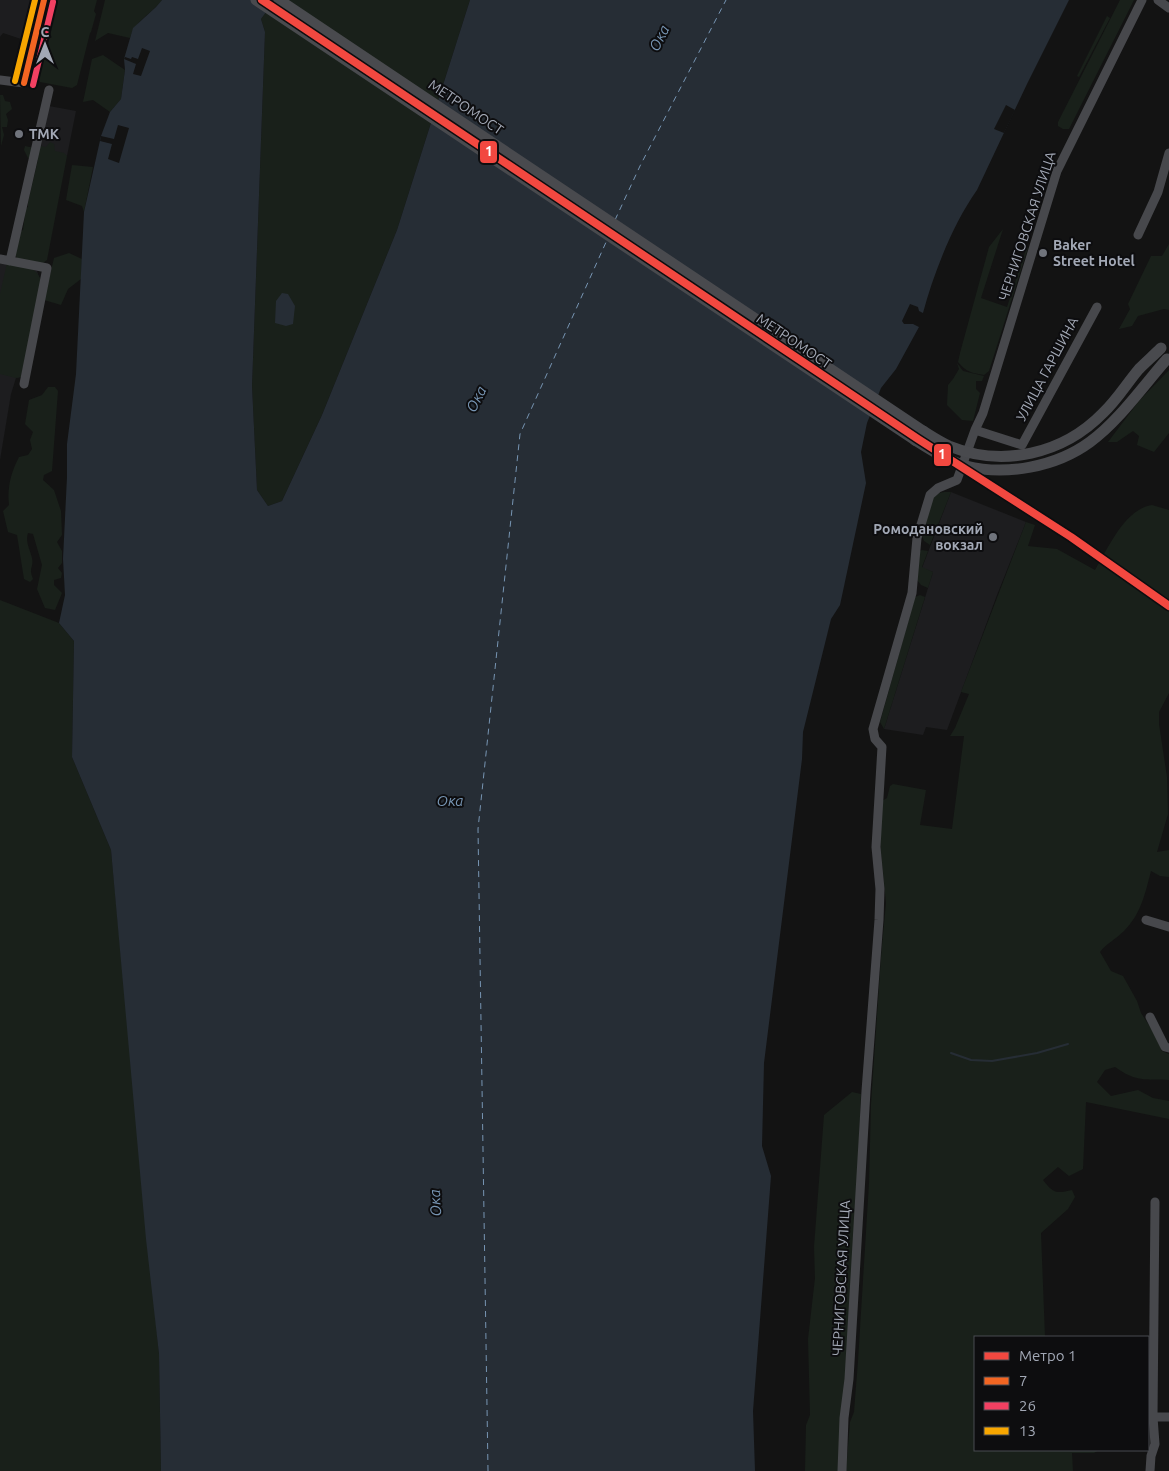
<svg xmlns="http://www.w3.org/2000/svg" width="1169" height="1471" font-family="Ubuntu,sans-serif">
	<style>
		.built { fill: #1d1d1f }
		.green { fill: #19201a }
		.water { fill: #262d35 }
		.pier { fill: #131313 }
		.lines { fill: none; stroke-linecap: round; stroke-linejoin: round }
		.stream { stroke: #262d35; stroke-width: 2 }
		.ferry { stroke: #7795b3; stroke-width: 1; stroke-dasharray: 6 5; stroke-linecap: butt }
		.minor { stroke: #47484c; stroke-width: 9 }
		.major { stroke: #494a4e; stroke-width: 11 }
		.major-bridge { stroke: #494a4e; stroke-width: 11 }
		.bus-1-casing { stroke: #0d0d0f; stroke-width: 10 }
		.bus-2-casing { stroke: #0d0d0f; stroke-width: 10 }
		.bus-3-casing { stroke: #0d0d0f; stroke-width: 10 }
		.bus-1 { stroke: #f26522; stroke-width: 6 }
		.bus-2 { stroke: #f24062; stroke-width: 6 }
		.bus-3 { stroke: #f7a600; stroke-width: 6 }
		.metro-1-casing { stroke: #0d0d0f; stroke-width: 11 }
		.metro-1 { stroke: #f24840; stroke-width: 8 }
		.poi-dot { fill: #70747c; stroke: #0d0d0f; stroke-width: 2 }
		.labels { text-anchor: middle; dominant-baseline: central; stroke-width: 4; stroke-linejoin: round; paint-order: stroke }
		.street-label { font-size: 14px; fill: #a2a8b5; stroke: #0d0d0f }
		.poi-label { font-size: 14px; font-weight: bold; fill: #a2a8b5; stroke: #0d0d0f; text-anchor: start }
		.water-label { font-size: 15px; font-style: italic; fill: #7795b3; stroke: #0d0d0f }
		.line-badge { stroke: #0d0d0f; stroke-width: 2 }
		.badge-label { font-size: 14px; text-anchor: middle; font-weight: bold; fill: #fff }
	</style>
	<rect width="100%" height="100%" fill="#131313"/>
	<!-- built -->
	<path class="built" d="M0,0H41L30,42L3,33L0,37Z
		M49,106L76,111L67,156L40,151Z
		M0,262L37,271L41,282L21,377L16,378L11,394L0,460Z
		M951,492L1026,522L997,595L947,730L926,727L923,735L884,729L933,572L922,568Z"/>
	<!-- green -->
	<path class="green" d="M53,0H97L94,11L96,14L91,32L90,33L77,85L72,88L40,82L36,75Z
		M105,0H162C151,15 135,20 130,38L108,33L95,41Z
		M275,0H470L397,230L322,415L282,501L268,506L257,490L252,386L265,32L261,19Z
		M1120,0H1134L1069,129H1063L1058,126V122Z
		M1107,16L1110,18L1079,77L1077,76Z
		M103,55L125,70L121,99L110,112L93,100L83,102L92,59Z
		M0,95H3L5,101L10,102L12,109L6,114L8,120L7,127H2L4,135L1,146Z
		M50,142L54,144L55,151L64,153L67,156L47,260L43,263L18,259L15,255L21,231L23,230L26,208L28,207V202L38,160L28,158L24,150L25,146L34,148L40,146L46,147Z
		M72,165L93,167L84,212L82,206L66,200Z
		M1003,229L981,298L1007,307L1027,246L1028,248L989,371L984,375C972,373 966,372 958,362L960,353L989,247Z
		M1169,244V310L1164,309L1138,316L1132,326L1119,329L1130,309L1128,304L1151,256H1162Z
		M69,253L82,259L81,279L68,289L61,305L44,300L54,258Z
		M7,263C21,266 38,265 41,282L21,377L16,378L0,374V294Z
		M957,363L963,371L984,376L982,381H976V389L980,393L973,421L962,420L947,405L948,385L953,379L959,369Z
		M1169,370V433L1154,452L1137,445L1139,436L1133,431L1117,442H1108L1139,401Z
		M48,387H55L58,391L52,471L44,475L43,480L54,490L61,511L62,535L57,542L62,551V563L58,568L62,573L61,578L54,580V585L62,593L55,610L45,608L37,589L42,565L33,534L28,533C25,542 30,549 32,558C34,568 28,567 33,579L30,582L24,579L17,535L8,532L3,511L9,505C7,488 11,472 19,457L28,455L32,449L30,440L33,432L25,424L29,400L42,395Z
		M944,492H951L930,545L924,541L921,533L933,497L939,493Z
		M1152,505L1169,510V693L1159,712V724L1167,777L1168,814L1157,852L1169,850V877L1160,876L1151,871C1145,894 1141,914 1124,931C1116,939 1107,943 1100,952L1111,971L1123,976L1137,1001L1141,1013L1156,1036L1162,1051L1169,1054V1080C1145,1079 1136,1082 1115,1067L1105,1070L1097,1082L1111,1096L1138,1090L1153,1098L1169,1101V1119L1086,1102L1083,1169L1069,1176L1058,1167L1043,1180C1053,1193 1056,1194 1072,1190L1075,1197L1068,1209L1041,1233L1045,1337H975V1450H1099L1094,1453H1072L1073,1471H846L850,1422L854,1412L858,1361L869,1183L871,1104L881,957L886,903L880,842L882,801L887,798L890,786L893,784L926,790L920,825L952,829L964,736H950L955,728L969,694L961,692L1026,522L1035,525L1028,546L1057,549L1095,570C1108,548 1125,509 1152,505Z
		M922,550L928,551L922,567L933,572L928,588L921,585L917,580L920,551Z
		M920,595L925,597L884,729L880,722L915,597Z
		M0,600L59,623L74,641L72,757L111,850L159,1354L161,1471H0Z
		M852,1092L861,1094L852,1304L839,1471H805L806,1425L810,1415L808,1339L815,1278L814,1247L824,1115Z"/>
	<!-- water -->
	<path class="water" d="M162,0H275L261,19L265,32L252,386L257,490L268,506L282,501L322,415L397,230L470,0H1069L1027,84L977,190C953,224 934,272 923,313L919,311L918,307L910,304L902,321L904,324H913L919,327L896,369L881,388L867,423L861,452L866,483L840,605L831,619L803,732L802,759L764,1063L762,1146L771,1176L753,1411L755,1471H161L159,1354L146,1239L111,850L72,757L74,641L59,623L65,595L63,559L67,477V444L76,374L84,212L101,136L110,112L121,99L125,70L124,59L133,28L156,7Z
		M282,293L288,294L295,306L293,324L286,326L275,323L276,301Z"/>
	<!-- pier -->
	<path class="pier" d="M142,48L150,51L141,76L133,74L136,64L124,59L125,57L131,59L132,57L138,59Z
		M1006,105L1015,110L1004,133L994,129Z
		M118,125L129,128L119,163L108,159L112,144L100,141L101,136L114,139Z"/>
	<g class="lines">
		<!-- stream -->
		<path class="stream" d="M951,1053L971,1060L992,1061L1037,1053L1068,1044"/>
		<!-- ferry -->
		<path class="ferry" d="M615,220L640,166L726,0
			M488,1471L478,829L520,434L607,240"/>
		<!-- minor -->
		<path class="minor" d="M1158,0L1169,8
			M0,80L24,83L44,0
			M1138,235L1158,192L1169,153
			M0,259L47,268L24,384
			M10,261L49,90
			M975,430L1022,445L1097,307
			M1146,920L1169,927
			M1150,1017L1165,1047L1169,1048
			M1153,1417H1169
			M842,1471L844,1418L849,1379L866,1091L879,920L880,889L876,847L882,747L875,739L873,729L912,593L917,538L930,495L938,488L957,480L975,430L983,413L1057,171L1142,0
			M1150,1471L1151,1456L1155,1444L1153,1417L1155,1202"/>
		<!-- major -->
		<path class="major" d="M256,0L915,440
			M279,0L923,431"/>
		<!-- major-bridge -->
		<path class="major-bridge" d="M923,431C931,436 940,442 949,446C1003,468 1063,454 1103,413C1117,400 1127,383 1139,369C1146,362 1154,355 1161,348
			M915,440C931,450 948,461 966,466C1006,476 1056,467 1090,442C1118,422 1144,385 1167,359"/>
		<defs>
			<path id="bus-1" d="M24,83L44,0"/>
			<path id="bus-2" d="M33,85L53,2"/>
			<path id="bus-3" d="M15,81L35,0"/>
		</defs>
		<!-- bus-1 casing -->
		<use href="#bus-1" class="bus-1-casing"/>
		<!-- bus-2 casing -->
		<use href="#bus-2" class="bus-2-casing"/>
		<!-- bus-3 casing -->
		<use href="#bus-3" class="bus-3-casing"/>
		<!-- bus-1 -->
		<use href="#bus-1" class="bus-1"/>
		<!-- bus-2 -->
		<use href="#bus-2" class="bus-2"/>
		<!-- bus-3 -->
		<use href="#bus-3" class="bus-3"/>
		<defs>
			<path id="metro-1" d="M262,0L918,439L1071,537L1169,606"/>
		</defs>
		<!-- metro-1 casing -->
		<use href="#metro-1" class="metro-1-casing"/>
		<!-- metro-1 -->
		<use href="#metro-1" class="metro-1"/>
	</g>
	<!-- markers -->
	<g class="poi-dot">
		<circle cx="19" cy="134" r="5"/>
		<circle cx="1043" cy="253" r="5"/>
		<circle cx="993" cy="537" r="5"/>
	</g>
	<g class="labels">
		<!-- street labels -->
		<g class="street-label">
			<text transform="translate(466 107) rotate(34)">МЕТРОМОСТ</text>
			<text transform="translate(1027 226) rotate(-72)">ЧЕРНИГОВСКАЯ УЛИЦА</text>
			<text transform="translate(794 341) rotate(34)">МЕТРОМОСТ</text>
			<text transform="translate(1047 369) rotate(-62)">УЛИЦА ГАРШИНА</text>
			<text transform="translate(841 1278) rotate(-87)">ЧЕРНИГОВСКАЯ УЛИЦА</text>
		</g>
		<!-- poi labels -->
		<g class="poi-label">
			<text x="29" y="134">ТМК</text>
			<text x="1053" y="245">Baker<tspan x="1053" dy="16">Street Hotel</tspan></text>
			<text x="983" y="529" text-anchor="end">Ромодановский<tspan x="983" dy="16">вокзал</tspan></text>
		</g>
		<!-- water labels -->
		<g class="water-label">
			<text transform="translate(659 38) rotate(-63)">Ока</text>
			<text transform="translate(476 399) rotate(-63)">Ока</text>
			<text x="450" y="800">Ока</text>
			<text transform="translate(435 1203) rotate(-93)">Ока</text>
		</g>
	</g>
	<g class="line-badge">
		<rect x="479" y="140" width="19" height="24" rx="5" fill="#f24840"/>
		<rect x="933" y="443" width="19" height="24" rx="5" fill="#f24840"/>
	</g>
	<g class="badge-label">
		<text x="489" y="156">1</text>
		<text x="942" y="459">1</text>
	</g>
	<!-- legend -->
	<rect x="974" y="1336" width="175" height="115" fill="#0d0d0f" stroke="#494b51"/>
	<rect x="984" y="1352" width="25" height="8" fill="#f24840" stroke="#494b51"/>
	<text x="1019" y="1361" font-size="15" fill="#a2a8b5">Метро 1</text>
	<rect x="984" y="1377" width="25" height="8" fill="#f26522" stroke="#494b51"/>
	<text x="1019" y="1386" font-size="15" fill="#a2a8b5">7</text>
	<rect x="984" y="1402" width="25" height="8" fill="#f24062" stroke="#494b51"/>
	<text x="1019" y="1411" font-size="15" fill="#a2a8b5">26</text>
	<rect x="984" y="1427" width="25" height="8" fill="#f7a600" stroke="#494b51"/>
	<text x="1019" y="1436" font-size="15" fill="#a2a8b5">13</text>
	<!-- north arrow -->
	<g transform="translate(45 45)" stroke="#0d0d0f" stroke-width="4" paint-order="stroke">
	<path d="M0-4L9 19L0 12L-9 19Z" fill="#a2a8b5"/>
	<text y="-8" font-size="14" font-weight="bold" text-anchor="middle" fill="#a2a8b5">С</text>
	</g>
</svg>
